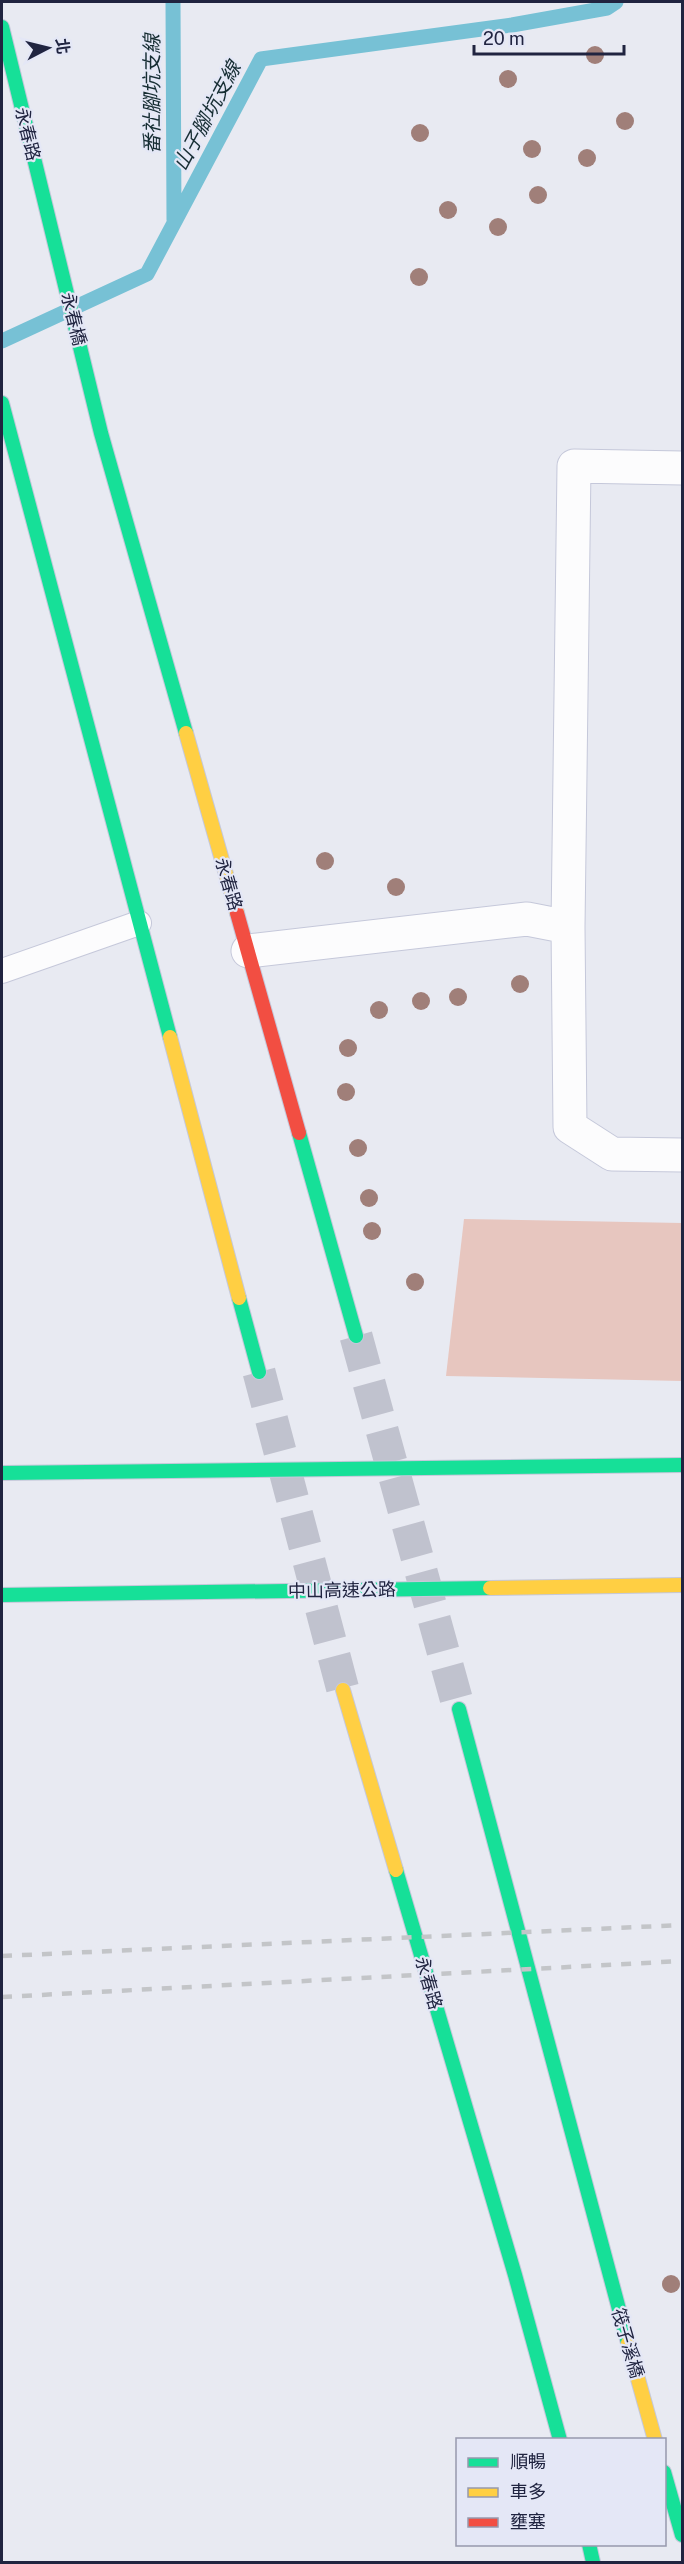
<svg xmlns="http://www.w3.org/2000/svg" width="684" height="2564" font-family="'Public Sans','Noto Sans TC',sans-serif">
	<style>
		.green { fill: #e7c6bf }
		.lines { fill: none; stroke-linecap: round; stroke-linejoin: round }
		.stream { stroke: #77c1d5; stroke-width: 15 }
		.secondary-tunnel { stroke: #c0c2ce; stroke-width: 33; stroke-dasharray: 33 16; stroke-linecap: butt }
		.lane-casing { stroke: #c5c8da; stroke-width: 26 }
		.street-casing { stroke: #c5c8da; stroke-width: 35 }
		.fast-casing { stroke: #c5c8da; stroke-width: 16 }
		.slow-casing { stroke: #c5c8da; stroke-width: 16 }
		.jam-casing { stroke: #c5c8da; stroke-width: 16 }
		.lane { stroke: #fcfcfd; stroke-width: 24 }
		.street { stroke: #fcfcfd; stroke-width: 33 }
		.fast { stroke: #16e098; stroke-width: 14 }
		.slow { stroke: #ffcf43; stroke-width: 14 }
		.jam { stroke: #f24e42; stroke-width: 14 }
		.rail { stroke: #c3c5c8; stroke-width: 4.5; stroke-dasharray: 10 10; stroke-linecap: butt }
		.tree { fill: #a07f79 }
		.labels { text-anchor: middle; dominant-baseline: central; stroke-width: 4.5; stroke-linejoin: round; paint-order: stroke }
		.street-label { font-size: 18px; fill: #202440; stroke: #e4e7f6 }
		.water-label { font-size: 20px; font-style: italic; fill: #162d33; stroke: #e4e7f6 }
	</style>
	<rect width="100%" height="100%" fill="#e8eaf2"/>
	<!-- green -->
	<path class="green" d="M464,1219L682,1223V1381L446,1376Z"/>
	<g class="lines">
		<!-- stream -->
		<path class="stream" d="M173,2L174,220
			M2,341L147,274L261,59L512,25L607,8L616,2"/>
		<!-- secondary-tunnel -->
		<path class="secondary-tunnel" d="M356,1336L459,1709
			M259,1372L343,1690"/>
		<defs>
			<path id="lane" d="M2,971L139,923"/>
			<path id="street" d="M682,468L574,466L568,927L570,1127L612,1154L682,1155
				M248,951L527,919L568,927"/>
			<path id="fast" d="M2,27L101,433L186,733
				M2,403L170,1037
				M299,1133L356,1336
				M239,1298L259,1372
				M2,1473L682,1465
				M2,1595L490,1588
				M459,1709L628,2343
				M396,1870L515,2275L560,2440
				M664,2472L682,2535
				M589,2544L593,2562"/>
			<path id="slow" d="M186,733L237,913
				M170,1037L239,1298
				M490,1588L682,1585
				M343,1690L396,1870
				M628,2343L655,2440"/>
			<path id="jam" d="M237,913L299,1133"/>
		</defs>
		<!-- lane casing -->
		<use href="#lane" class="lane-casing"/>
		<!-- street casing -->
		<use href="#street" class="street-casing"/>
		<!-- fast casing -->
		<use href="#fast" class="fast-casing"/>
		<!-- slow casing -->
		<use href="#slow" class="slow-casing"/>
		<!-- jam casing -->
		<use href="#jam" class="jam-casing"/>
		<!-- lane -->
		<use href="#lane" class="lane"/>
		<!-- street -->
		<use href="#street" class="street"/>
		<!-- fast -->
		<use href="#fast" class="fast"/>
		<!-- slow -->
		<use href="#slow" class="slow"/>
		<!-- jam -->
		<use href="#jam" class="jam"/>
		<!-- rail -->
		<path class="rail" d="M2,1956L682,1925
			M2,1997L682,1961"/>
	</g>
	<!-- trees -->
	<g class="tree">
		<circle cx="595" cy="55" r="9"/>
		<circle cx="508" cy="79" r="9"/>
		<circle cx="625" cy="121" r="9"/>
		<circle cx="420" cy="133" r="9"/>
		<circle cx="532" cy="149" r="9"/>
		<circle cx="587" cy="158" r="9"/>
		<circle cx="538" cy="195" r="9"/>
		<circle cx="448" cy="210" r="9"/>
		<circle cx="498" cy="227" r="9"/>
		<circle cx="419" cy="277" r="9"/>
		<circle cx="325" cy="861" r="9"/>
		<circle cx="396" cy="887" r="9"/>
		<circle cx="520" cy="984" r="9"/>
		<circle cx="458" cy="997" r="9"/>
		<circle cx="421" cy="1001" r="9"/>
		<circle cx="379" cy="1010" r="9"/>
		<circle cx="348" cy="1048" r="9"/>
		<circle cx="346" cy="1092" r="9"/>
		<circle cx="358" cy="1148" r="9"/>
		<circle cx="369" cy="1198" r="9"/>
		<circle cx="372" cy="1231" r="9"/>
		<circle cx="415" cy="1282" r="9"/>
		<circle cx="671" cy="2284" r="9"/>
	</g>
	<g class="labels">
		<!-- street labels -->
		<g class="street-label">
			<text transform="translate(28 134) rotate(76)">永春路</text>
			<text transform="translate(74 319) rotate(76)">永春橋</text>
			<text transform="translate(229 884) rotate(74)">永春路</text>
			<text transform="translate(342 1590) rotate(-1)">中山高速公路</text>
			<text transform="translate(429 1983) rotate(74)">永春路</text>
			<text transform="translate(628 2343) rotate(74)">筏子溪橋</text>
		</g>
		<!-- water labels -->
		<g class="water-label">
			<text transform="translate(152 94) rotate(-90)">番社腳坑支線</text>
			<text transform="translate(207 116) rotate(-62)">山子腳坑支線</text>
		</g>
	</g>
	<!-- border -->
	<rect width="684" height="2564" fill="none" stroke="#202440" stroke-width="6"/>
	<!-- legend -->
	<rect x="456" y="2438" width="210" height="108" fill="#e4e7f6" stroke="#9699ad" stroke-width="1.5"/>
	<rect x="468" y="2458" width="30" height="9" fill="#16e098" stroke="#9699ad" stroke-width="1.5"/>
	<text x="510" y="2468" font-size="18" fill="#202440">順暢</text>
	<rect x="468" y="2488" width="30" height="9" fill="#ffcf43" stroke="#9699ad" stroke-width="1.5"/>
	<text x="510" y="2498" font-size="18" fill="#202440">車多</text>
	<rect x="468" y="2518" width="30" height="9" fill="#f24e42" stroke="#9699ad" stroke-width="1.5"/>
	<text x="510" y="2528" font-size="18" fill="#202440">壅塞</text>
	<!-- north arrow -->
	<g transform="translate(48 48) rotate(83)" stroke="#e4e7f6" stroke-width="4.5" paint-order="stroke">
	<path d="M0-4.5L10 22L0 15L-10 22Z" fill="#202440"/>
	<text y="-9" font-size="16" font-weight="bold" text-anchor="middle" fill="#202440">北</text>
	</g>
	<!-- scale -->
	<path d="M474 45v9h150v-9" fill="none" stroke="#202440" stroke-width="3"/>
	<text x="483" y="45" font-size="18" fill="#202440" stroke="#e4e7f6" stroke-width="4.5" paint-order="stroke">20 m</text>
</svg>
